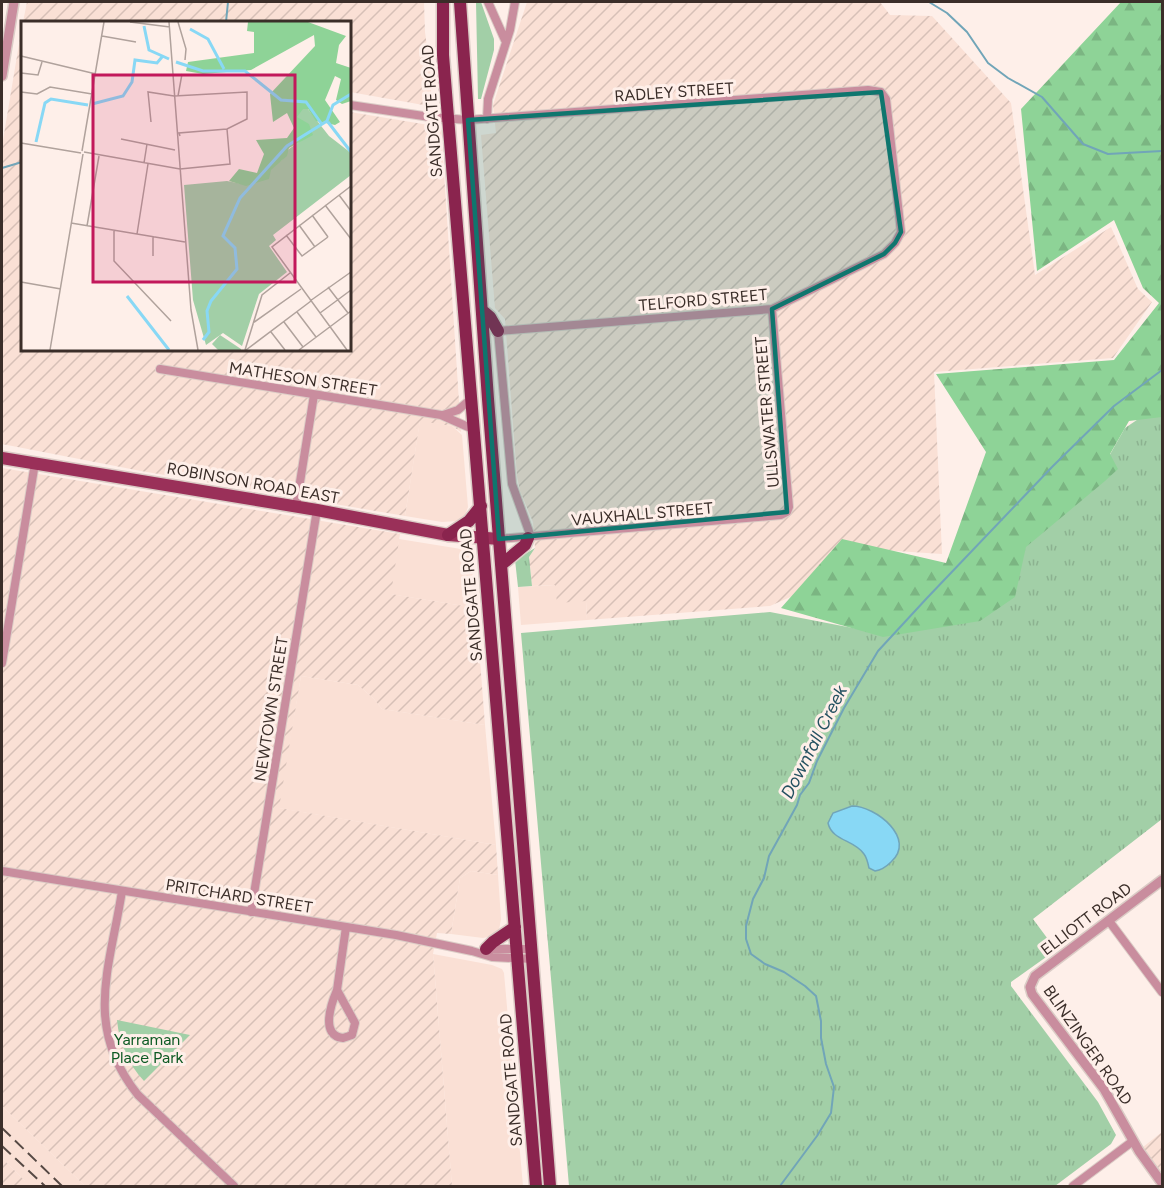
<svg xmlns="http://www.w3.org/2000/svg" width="1164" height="1188" font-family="Figtree,sans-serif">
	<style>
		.built { fill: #fae0d5 }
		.industrial { fill: url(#industrial-furrows) }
		.grass { fill: url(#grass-tufts) }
		.forest { fill: url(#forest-firs) }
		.park { fill: #a2cfa7 }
		.water { fill: #88d8f5; stroke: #71a5b8; stroke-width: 1.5 }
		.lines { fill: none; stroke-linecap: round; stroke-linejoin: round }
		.stream { stroke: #71a5b8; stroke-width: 2 }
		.minor-casing { stroke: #dbccc6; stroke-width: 10 }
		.tertiary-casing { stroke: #dbccc6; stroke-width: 12 }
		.primary-casing { stroke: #dbccc6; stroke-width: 15 }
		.trunk-casing { stroke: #dbccc6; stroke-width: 15 }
		.minor { stroke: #c98d9e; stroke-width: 8 }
		.tertiary { stroke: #c98d9e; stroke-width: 9 }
		.primary { stroke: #9a3059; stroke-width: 12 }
		.trunk { stroke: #8a244e; stroke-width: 12 }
		.rail { stroke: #564944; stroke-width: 2; stroke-dasharray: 12 6; stroke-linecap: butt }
		.marked { fill: #0f766e; fill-opacity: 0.2; stroke: #0f766e; stroke-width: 4.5; stroke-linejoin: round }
		.labels { text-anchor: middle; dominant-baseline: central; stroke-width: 6; stroke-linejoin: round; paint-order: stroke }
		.street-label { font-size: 16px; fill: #3b2e29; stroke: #feefe9 }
		.park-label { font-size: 16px; fill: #0d5a23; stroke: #feefe9 }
		.water-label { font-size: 18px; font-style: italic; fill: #245161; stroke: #feefe9 }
		.inset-river { fill: none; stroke: #88d8f5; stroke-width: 3 }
		.inset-road { fill: none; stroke: #b0a29c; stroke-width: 1.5 }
		.view { fill: #c2185b; fill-opacity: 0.15; stroke: #c2185b; stroke-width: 3 }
		.inset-edge { fill: none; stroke: #3b2e29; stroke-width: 3 }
	</style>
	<defs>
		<pattern id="industrial-furrows" width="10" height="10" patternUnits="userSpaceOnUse" patternTransform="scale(1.5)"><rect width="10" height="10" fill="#fae0d5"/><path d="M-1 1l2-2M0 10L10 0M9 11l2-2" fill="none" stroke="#d7c0b7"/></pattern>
		<pattern id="grass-tufts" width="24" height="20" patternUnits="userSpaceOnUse" patternTransform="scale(1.5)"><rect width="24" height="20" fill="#a2cfa7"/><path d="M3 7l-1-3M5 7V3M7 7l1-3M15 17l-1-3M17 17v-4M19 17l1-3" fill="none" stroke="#8cb290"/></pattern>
		<pattern id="forest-firs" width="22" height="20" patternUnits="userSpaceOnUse" patternTransform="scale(1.5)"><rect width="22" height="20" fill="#8ed397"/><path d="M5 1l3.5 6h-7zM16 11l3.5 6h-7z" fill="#7bb582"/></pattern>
	</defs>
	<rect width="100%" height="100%" fill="#feefe9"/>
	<!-- built -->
	<path class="built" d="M420,420L452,426L462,435L468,507L465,515L458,521L442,522L405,516Z
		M399,539L461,549L468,553L471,560L476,608L390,594Z
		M556,585L586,601L587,620L521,625L518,587Z
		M301,676L358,685L373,698L382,709L485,725L496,845L278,808Z
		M471,871L498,875L501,919L499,930L493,936L483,938L451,934L460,878Z
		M433,954L492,965L502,969L504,973L523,1186H452Z
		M2,1106L85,1186H22L25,1181L2,1158Z"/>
	<!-- industrial -->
	<path class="industrial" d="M27,2H424L425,32L432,84L429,106L350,92V22H23Z
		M527,2H880L890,15L932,16L1011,103L1035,275L1111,227L1138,289L1152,302L1113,358L934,372L942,554L866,549L813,587L770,606L587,620L586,601L557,603L555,585L532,586L529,556L535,548L533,522L520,491L517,476L505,319L495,308L481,135L496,133L493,105Z
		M22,26V350H350V112L441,127L461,432L452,426L420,421L405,516L141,471L2,444V146Z
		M2,468L400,534L391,594L476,608L485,725L382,709L373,698L358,685L301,676L279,808L496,845L498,875L471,871L460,878L451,934L437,933L433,954L452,1186H85L2,1106Z
		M1162,1132V1173L1143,1147Z
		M2,1158L30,1186H2Z"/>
	<!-- grass -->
	<path class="grass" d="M1162,403V819L1033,919L1056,950L1011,982V986L1098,1102L1116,1135L1111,1144L1055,1186H569L521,633L770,612L889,635L1017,528L1091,488L1125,428Z
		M535,548L529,557L532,586L518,587L515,560Z"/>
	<!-- forest -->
	<path class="forest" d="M1121,2H1162V417L1129,421L1110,454L1118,469L1105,481L1026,547L1015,597L980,621L883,637L781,608L842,539L946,563L986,452L936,374L1114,360L1159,303L1143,288L1114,220L1037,271L1021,109Z"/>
	<!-- park -->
	<path class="park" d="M476,2H481L494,39V50L481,99H478Z
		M117,1020L190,1035L144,1081C128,1064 119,1043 117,1020Z"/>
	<!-- water -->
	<path class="water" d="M852,806C876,806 917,839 891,862C886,867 882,870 875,871L869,868C868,863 867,858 864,854C855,840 832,841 828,823L833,813Z"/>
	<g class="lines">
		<!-- stream -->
		<path class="stream" d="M929,2L947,13L967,32L988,63L1008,78L1042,97L1083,144L1108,154L1162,151
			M226,22L228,2
			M2,168L22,162
			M780,1186L817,1136L831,1113L834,1087L826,1064L821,1038V1021L816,996L805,986L784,972L765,964L751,954L746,939V926L753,899L764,878L769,856L797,805L800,795L809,783L817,761L844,708L878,651L927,598L1052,467L1114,406L1162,370"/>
		<defs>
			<path id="minor" d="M488,2L505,40
				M350,105L430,117L468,120L868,90L881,92L886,99L901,232L895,243L884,254L772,309L498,331L512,484L531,537
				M487,119L488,99L510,30L515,2
				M160,369L441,415L475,430
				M443,415L458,410L472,398
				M296,507L314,395
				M499,539L781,515L787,512L789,507L772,309
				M2,663L35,463
				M2,871L396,935L472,951L492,957L533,959
				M122,891C110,968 83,1027 138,1095L234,1186
				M251,912L317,510
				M1109,921L1162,992
				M485,949H532
				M337,990L355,1023L352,1035L343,1038C320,1036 331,1004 337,990L346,927
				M1073,1186L1133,1141"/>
			<path id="tertiary" d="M2,76L14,2
				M1162,880L1035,976L1030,987L1032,994L1104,1089L1139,1151L1162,1183"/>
			<path id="primary" d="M2,458L317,510L448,535L499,539"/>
			<path id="trunk" d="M443,2V55L447,105L536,1186
				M460,2L488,399L550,1186
				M483,311L490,317L498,331
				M448,535L469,521L481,506
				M501,565L525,545L528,538
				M486,949L493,942L515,927"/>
		</defs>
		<!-- minor casing -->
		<use href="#minor" class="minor-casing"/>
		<!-- tertiary casing -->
		<use href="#tertiary" class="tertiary-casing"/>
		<!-- primary casing -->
		<use href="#primary" class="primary-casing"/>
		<!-- trunk casing -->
		<use href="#trunk" class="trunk-casing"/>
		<!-- minor -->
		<use href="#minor" class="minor"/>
		<!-- tertiary -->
		<use href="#tertiary" class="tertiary"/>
		<!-- primary -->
		<use href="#primary" class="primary"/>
		<!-- trunk -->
		<use href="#trunk" class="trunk"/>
		<!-- rail -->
		<path class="rail" d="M2,1128L62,1186
			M2,1146L45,1186"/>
	</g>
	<!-- marked area -->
	<path class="marked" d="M881,92L901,232L895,243L884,254L772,309L787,512L499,539L468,120Z"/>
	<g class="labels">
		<!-- street labels -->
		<g class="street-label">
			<text transform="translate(674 92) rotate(-4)">RADLEY STREET</text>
			<text transform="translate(432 111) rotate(-94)">SANDGATE ROAD</text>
			<text transform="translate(703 300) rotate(-5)">TELFORD STREET</text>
			<text transform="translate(303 379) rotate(9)">MATHESON STREET</text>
			<text transform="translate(767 412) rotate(-95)">ULLSWATER STREET</text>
			<text transform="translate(253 483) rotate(10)">ROBINSON ROAD EAST</text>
			<text transform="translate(642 514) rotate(-5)">VAUXHALL STREET</text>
			<text transform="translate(471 595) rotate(-95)">SANDGATE ROAD</text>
			<text transform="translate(271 709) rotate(-81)">NEWTOWN STREET</text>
			<text transform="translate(239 896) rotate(9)">PRITCHARD STREET</text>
			<text transform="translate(1086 919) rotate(-37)">ELLIOTT ROAD</text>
			<text transform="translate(1088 1045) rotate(55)">BLINZINGER ROAD</text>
			<text transform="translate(511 1080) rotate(-95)">SANDGATE ROAD</text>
		</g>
		<!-- park labels -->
		<g class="park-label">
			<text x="147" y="1039">Yarraman<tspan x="147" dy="18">Place Park</tspan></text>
		</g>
		<!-- water labels -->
		<g class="water-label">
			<text transform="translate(814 742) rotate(-63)">Downfall Creek</text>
		</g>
	</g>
	<!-- overview -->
	<g transform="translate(21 21)">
		<rect width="330" height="330" fill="#feefe9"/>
		<path d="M268,83L286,87L308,115L330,132V154L252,214L255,219L248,225L266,251L238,273L221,325L202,312L185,324L172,279L163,164L206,160L226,164L261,139L268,128L287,115L276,105Z" fill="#a2cfa7"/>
		<path d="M227,1H287L325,15L318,24L315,42L330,47V80L321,83L315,79L320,58L314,55L304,79L319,101L314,104L295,100L287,88H282L276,96L288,103L292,114L268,127L266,135L250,149L248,158L225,165L208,160L218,148L236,152L243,133L235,119L266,117L273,107L266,92L252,101L249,73L294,25L293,14L230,49L182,53L165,50L167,41L233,32V11L226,10Z" fill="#8ed397"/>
		<path d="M199,314L220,328V329H197L191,323Z" fill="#a2cfa7"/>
		<path class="inset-river" d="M123,5L128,29L148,38M169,8L187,18L203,48M155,41L182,50H224L260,79L285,81L300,102M71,83L102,75L111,61L114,39L136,42L141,36M307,101L330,131M15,121L24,82L30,78L67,84M106,275L148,329M182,319L188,311L186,290L190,280L216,248L214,227L202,215L219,177L266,125L306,100L312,84L330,73"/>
		<path class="inset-road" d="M109,1L149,6M148,1L170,289L177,329M157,1L165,28L164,39M81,15L115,21M0,35L75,53M0,52L17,54L21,41M0,71L16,73L29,66L71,73M157,75L161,53M130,101L127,71L153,75L226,71V98L206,108L158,112L159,115M100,118L154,129M0,122L60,132M61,130L83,1M63,131L159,148M123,142L126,123M159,148L209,143L206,108M318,174L330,190M304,184L330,218M291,194L307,216M50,202L164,221M278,204L294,226M66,205L78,135M93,209V240L150,300M116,213L127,143M265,214L281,235L307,216M132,235V215M0,261L40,268M307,266L327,292M289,280L330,251M276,291L295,316M299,292L330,269M263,301L282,326M232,302L280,268M250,311L264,329M29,329L62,133M224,329L241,274L269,252M225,329L290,280M278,329L330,290M326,329L251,226L330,165"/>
		<path class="view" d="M72,54H274V261H72Z"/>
		<rect width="330" height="330" class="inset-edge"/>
	</g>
	<!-- border -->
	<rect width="1164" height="1188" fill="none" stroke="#3b2e29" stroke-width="6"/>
</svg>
